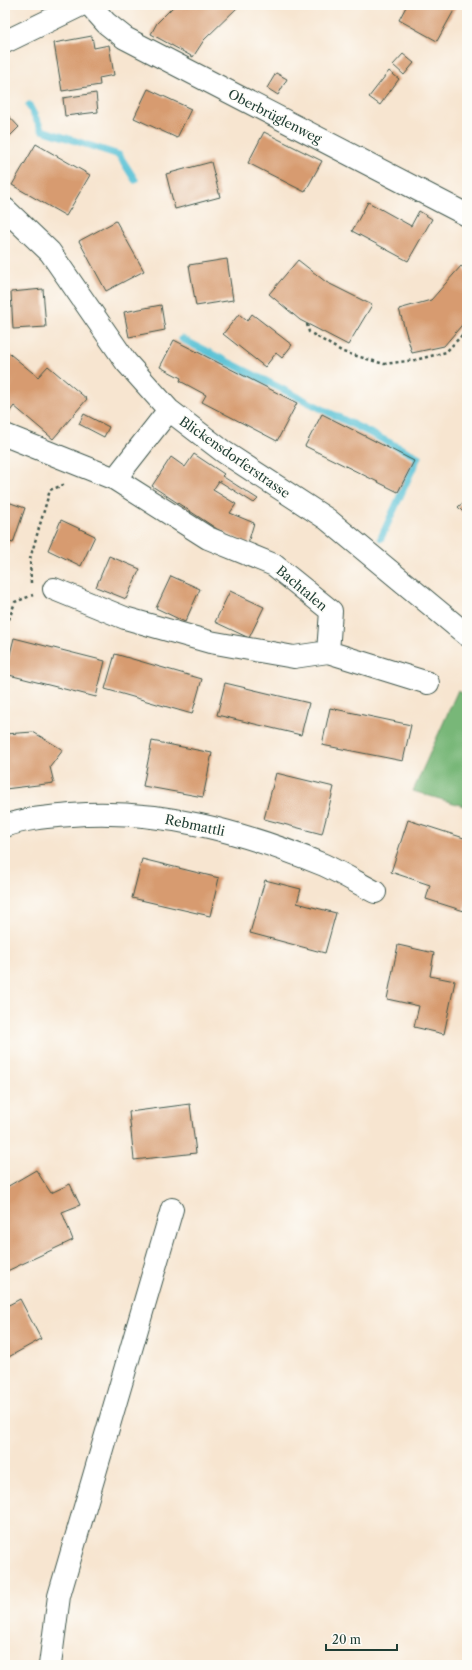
<svg xmlns="http://www.w3.org/2000/svg" width="472" height="1670" font-family="'Libre Caslon Text',serif">
	<style>
		.forest { fill: #78b778; stroke: #4c7a56 }
		.lines { fill: none; stroke-linecap: round; stroke-linejoin: round }
		.stream { stroke: #59c1d5; stroke-width: 7 }
		.building { fill: #d79b70 }
		.minor-casing { stroke: #3f564b; stroke-width: 24 }
		.path { stroke: #3f564b; stroke-width: 2.5; stroke-dasharray: 3 3; stroke-linecap: butt }
		.minor { stroke: #fff; stroke-width: 22 }
		.labels { text-anchor: middle; dominant-baseline: central; stroke-width: 3; stroke-linejoin: round; paint-order: stroke }
		.street-label { font-size: 13px; fill: #1f3d34; stroke: #fdfcf7 }
	</style>
	<rect width="100%" height="100%" fill="#fdfcf7"/>
	<filter id="ink" filterUnits="userSpaceOnUse"><feTurbulence type="fractalNoise" baseFrequency=".025" numOctaves="2"/><feDisplacementMap in="SourceGraphic" scale="8" xChannelSelector="R" yChannelSelector="G"/><feConvolveMatrix kernelMatrix="1 2 1 2 8 2 1 2 1" color-interpolation-filters="sRGB"/></filter>
	<filter id="wash" filterUnits="userSpaceOnUse"><feTurbulence type="fractalNoise" baseFrequency=".012" numOctaves="4" result="noise"/><feDisplacementMap in="SourceGraphic" scale="16" xChannelSelector="R" yChannelSelector="G"/><feGaussianBlur stdDeviation="0.9" result="paint"/><feColorMatrix in="noise" values="0 0 0 0 0 0 0 0 0 0 0 0 0 0 0 0 0 1.4 0 .05"/><feComposite in="paint" operator="in"/></filter>
	<g filter="url(#wash)">
		<rect width="100%" height="100%" fill="#f7e5d0"/>
		<!-- forest -->
		<path class="forest" d="M458,690L467,697V807L413,791Z"/>
		<g class="lines">
			<!-- stream -->
			<path class="stream" d="M29,105L42,130L119,155L135,180
				M182,339L418,457L381,538"/>
		</g>
		<g id="blocks">
			<!-- building -->
			<path class="building" d="M175,5H237L239,6L204,40L193,57L151,34L157,23Z
				M407,5H457L437,41L399,20Z
				M92,36L94,48L109,45L114,75L99,78L100,85L62,91L54,43Z
				M403,54L414,63L404,75L393,65Z
				M389,71L399,79L380,105L369,97Z
				M276,73L287,79L278,95L267,88Z
				M148,89L191,109L177,138L134,118Z
				M96,93L98,112L65,116L63,98Z
				M5,112L19,127L5,141Z
				M264,132L322,161L305,192L248,163Z
				M36,144L90,175L66,216L12,185Z
				M211,162L220,197L175,209L166,174Z
				M368,202L411,226L419,211L432,219L408,261L352,231Z
				M116,221L144,271L106,291L79,241Z
				M227,259L233,300L196,306L189,265Z
				M298,260L326,282L372,305L348,345L300,320L269,294Z
				M461,266L467,271V319L444,346L412,353L399,309L431,300Z
				M43,289L46,327L13,329L11,292Z
				M161,305L165,330L129,337L124,312Z
				M239,314L247,321L252,314L292,345L282,358L276,353L265,367L223,334Z
				M174,340L297,403L277,441L202,402L206,395L180,381L181,378L160,367Z
				M5,350L38,377L48,366L87,399L53,439L14,406L8,414L5,411Z
				M84,414L109,427L104,437L79,424Z
				M322,414L414,461L398,492L305,446Z
				M194,454L224,474L222,476L258,499L254,503L219,481L213,490L236,504L230,513L254,523L248,543L217,529L152,486L171,457L185,467Z
				M467,499V516L458,507Z
				M5,501L25,508L13,543L10,542L5,555Z
				M61,520L95,536L81,566L48,550Z
				M109,556L140,569L126,599L96,587Z
				M171,576L200,589L185,622L156,608Z
				M230,591L264,607L249,638L215,622Z
				M14,638L105,661L96,697L5,674Z
				M115,654L202,679L192,714L105,689Z
				M225,683L309,703L301,735L217,715Z
				M330,708L411,725L403,761L322,745Z
				M33,732L63,750L50,767L54,783L5,789V734Z
				M152,741L212,753L203,797L143,786Z
				M276,773L334,787L322,834L264,819Z
				M408,820L467,839V901L464,911L426,899L430,885L391,872Z
				M142,859L219,878L210,916L132,898Z
				M265,880L301,889L297,903L336,913L325,953L250,933Z
				M398,945L434,953L430,976L455,981L444,1034L414,1027L419,1006L387,999Z
				M190,1104L196,1153L134,1160L129,1112Z
				M36,1170L51,1193L70,1184L80,1205L62,1212L73,1240L5,1272V1188Z
				M20,1299L41,1339L5,1359V1307Z"/>
		</g>
	</g>
	<g filter="url(#ink)">
		<use href="#blocks" fill-opacity="0" stroke="#3f564b" stroke-width="1"/>
		<g class="lines">
			<defs>
				<path id="minor" d="M90,5L106,23L125,38L467,215
					M5,42L81,5
					M5,209L50,252L126,362L169,410L224,452L327,519L467,635
					M5,435L115,479
					M54,589L125,618L210,642L294,657L328,652L331,611L274,565L208,538L115,479L169,410
					M328,652L428,683
					M5,826C27,818 48,817 71,815C158,808 244,832 324,865C341,873 358,883 375,892
					M50,1665L59,1596L172,1209"/>
			</defs>
			<!-- minor casing -->
			<use href="#minor" class="minor-casing"/>
			<!-- path -->
			<path class="path" d="M307,324L309,332L343,352L384,364L415,360L446,352L467,330
				M31,583L30,559L50,490L66,484
				M5,631L15,602L33,595"/>
			<!-- minor -->
			<use href="#minor" class="minor"/>
		</g>
	</g>
	<g class="labels">
		<!-- street labels -->
		<g class="street-label">
			<text transform="translate(275 116) rotate(27)">Oberbrüglenweg</text>
			<text transform="translate(235 457) rotate(35)">Blickensdorferstrasse</text>
			<text transform="translate(302 588) rotate(40)">Bachtalen</text>
			<text transform="translate(195 825) rotate(12)">Rebmattli</text>
		</g>
	</g>
	<!-- margin -->
	<rect width="472" height="1670" fill="none" stroke="#fdfcf7" stroke-width="20"/>
	<!-- scale -->
	<path d="M326 1644v6h71v-6" fill="none" stroke="#1f3d34" stroke-width="2"/>
	<text x="332" y="1644" font-size="12" fill="#1f3d34" stroke="#fdfcf7" stroke-width="3" paint-order="stroke">20 m</text>
</svg>
